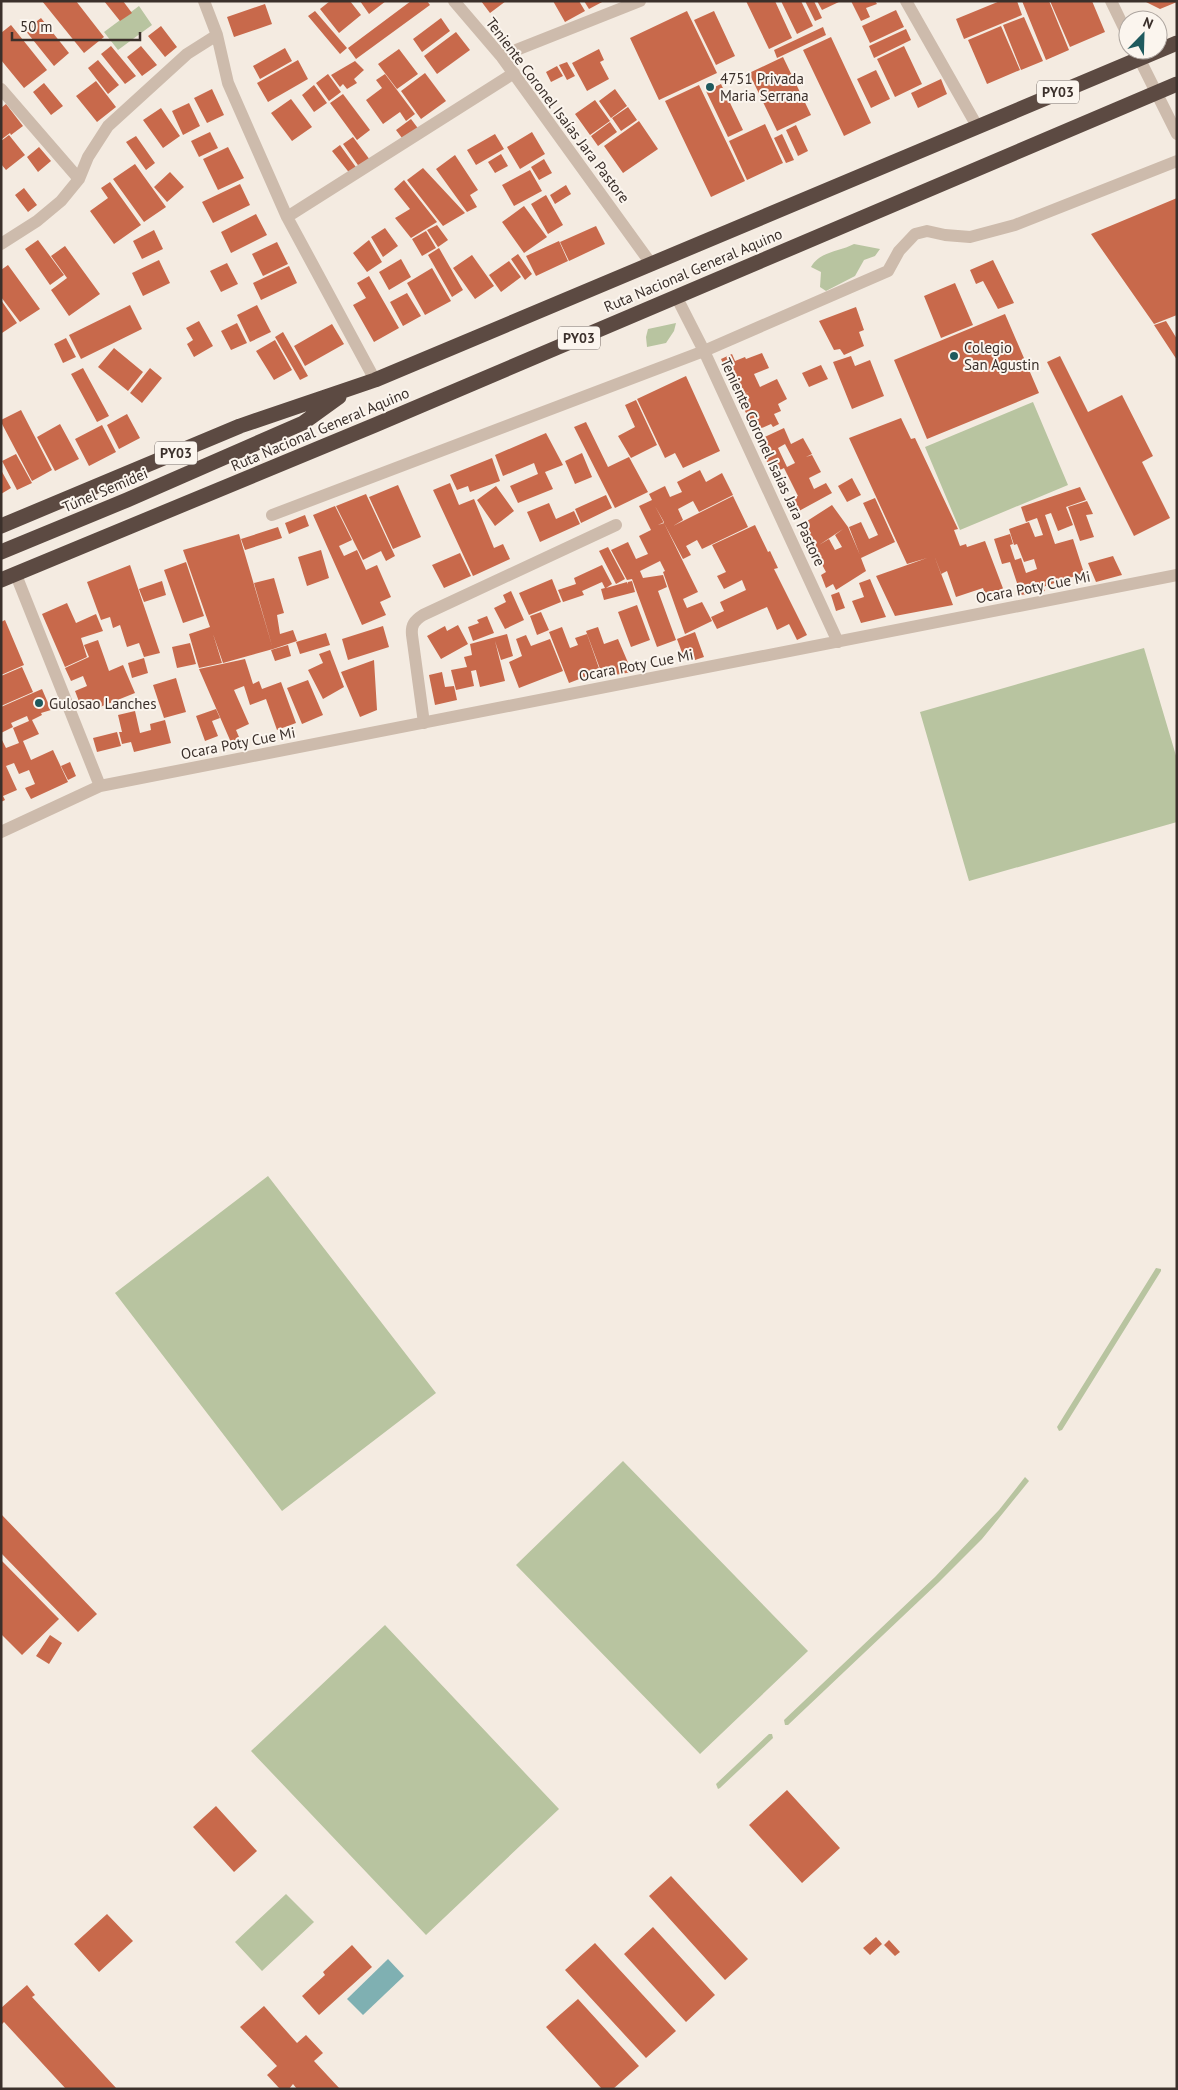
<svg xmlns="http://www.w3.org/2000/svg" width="1178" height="2090" font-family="'PT Sans',sans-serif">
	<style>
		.green { fill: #b8c4a0 }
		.water { fill: #7fb0b2 }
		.building { fill: #c8694b; fill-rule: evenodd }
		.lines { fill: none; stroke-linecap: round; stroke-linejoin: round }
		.street { stroke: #cdbbac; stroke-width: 12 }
		.highway { stroke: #5c4a42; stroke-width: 15 }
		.poi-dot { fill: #1f5a5e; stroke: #fbf5ee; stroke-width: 2 }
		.labels { text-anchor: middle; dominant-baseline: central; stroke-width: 4; stroke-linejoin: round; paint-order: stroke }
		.shield { fill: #fbf5ee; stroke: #756b66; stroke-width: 1 }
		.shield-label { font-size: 14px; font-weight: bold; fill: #3b302b }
		.poi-label { font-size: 15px; fill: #3b302b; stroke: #fbf5ee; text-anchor: start }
		.street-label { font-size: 15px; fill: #3b302b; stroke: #fbf5ee }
	</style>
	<rect width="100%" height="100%" fill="#f4ebe1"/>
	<!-- green -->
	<path class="green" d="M139,6L152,25L118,50L104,32Z
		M854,244L880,249L875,256L864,260L855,276L826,291L820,287L821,272L811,267C820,251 839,252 854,244Z
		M676,323L674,331L666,343L647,347L646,337L648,329Z
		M1033,402L1068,485L960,530L925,447Z
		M1144,648L1177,759V822L969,881L920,712Z
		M268,1176L436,1393L282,1511L115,1293Z
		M1156,1268L1161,1269V1271L1062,1430L1059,1431L1057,1427Z
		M623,1461L808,1651L700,1754L516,1565Z
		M1025,1477L1029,1481L982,1539L939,1582L788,1725H785L784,1720L935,1577L999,1510Z
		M385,1625L559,1809L426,1935L251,1751Z
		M769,1734H772L773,1738L720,1788L718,1789L716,1784Z
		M286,1894L314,1922L262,1971L235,1942Z"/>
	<!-- water -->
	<path class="water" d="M388,1959L404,1976L363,2015L347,1999Z"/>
	<!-- building -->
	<path class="building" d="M42,1H76L104,37L84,53Z
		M104,1H123L132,13L120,21Z
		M330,1H350L361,15L339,33L320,9Z
		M360,1H386L369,14Z
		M411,1H427L430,5L356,59L348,48Z
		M481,1H506L490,13Z
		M553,1H579L585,11L565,22Z
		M584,1H604L589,9Z
		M746,1H775L792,38L769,49Z
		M781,1H801L813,26L797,34Z
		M805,1H814L822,18L815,21Z
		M817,1H841L822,10Z
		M851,1H875L877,4L866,8L870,17L861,21Z
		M1000,1H1017L1022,15L964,39L956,19Z
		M1022,1H1049L1069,50L1046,60Z
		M1050,1H1092L1105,32L1070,47Z
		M1144,1H1177V2L1160,9Z
		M265,4L272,24L234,37L227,17Z
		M896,10L904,27L870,43L862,26Z
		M315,11L347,48L340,54L308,16Z
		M687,11L717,73L659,100L630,38Z
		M714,11L735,56L716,65L694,20Z
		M1024,17L1043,61L1021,70L1003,25Z
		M41,18L69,53L54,66L25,30Z
		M441,18L450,31L422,52L413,39Z
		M11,25L47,70L24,88L1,60V33Z
		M161,26L177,47L165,57L148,36Z
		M1001,26L1020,70L987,84L968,40Z
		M823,27L826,35L777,58L774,50Z
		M906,29L911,40L874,58L869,46Z
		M456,32L470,50L437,74L424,56Z
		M831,37L871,123L844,136L803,50Z
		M111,46L136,76L125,84L101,54Z
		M141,46L157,65L142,76L127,57Z
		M904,46L922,84L895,97L877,59Z
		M285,48L292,61L260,79L253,66Z
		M399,49L418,74L397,89L378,64Z
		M599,49L604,60L600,62L609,79L587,91L572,63Z
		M783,57L811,115L777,131L749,73Z
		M98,60L119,85L108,94L88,68Z
		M298,60L308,79L268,102L257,83Z
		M355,61L364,70L354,79L357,83L347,89L343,84L340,87L331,75Z
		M567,62L575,76L567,80L559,65Z
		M557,66L563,76L551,82L546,72Z
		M876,70L890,99L871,108L857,79Z
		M425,73L446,101L421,119L401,91Z
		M328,74L341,92L329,101L316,83Z
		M385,74L415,114L406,121L400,112L383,124L366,100L382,88L376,80Z
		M941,79L947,94L918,108L911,93Z
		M96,81L116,107L97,122L76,96Z
		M44,83L63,106L51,115L33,92Z
		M721,84L743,130L728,137L706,91Z
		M314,85L327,103L314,112L302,95Z
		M699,85L745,181L711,197L665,101Z
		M212,89L224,115L207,123L194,98Z
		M615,89L627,106L611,118L599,101Z
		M343,94L370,130L357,140L330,103Z
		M291,99L312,127L292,141L271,113Z
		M595,100L610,121L590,135L575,114Z
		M189,103L200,126L183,135L172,111Z
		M6,104L23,126L11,135L10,133L2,139L1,108Z
		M628,107L637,120L621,131L612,118Z
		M161,108L180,136L163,148L143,120Z
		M411,119L420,131L405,142L396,130Z
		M639,121L658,149L623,173L604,146Z
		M610,122L617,132L598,146L591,136Z
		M765,124L783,163L747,180L729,141Z
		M796,125L808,151L798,156L786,130Z
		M210,132L218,148L199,157L191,141Z
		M532,132L545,154L520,169L507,147Z
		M495,134L504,149L476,165L467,150Z
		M782,134L794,160L786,163L774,138Z
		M9,135L25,155L6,170L1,164V141Z
		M136,136L155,163L146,170L126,142Z
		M353,137L370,160L360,168L343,144Z
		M340,145L358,170L351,175L332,151Z
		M39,147L51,161L38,172L27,157Z
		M228,147L244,178L218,190L203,159Z
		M501,154L508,166L495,173L488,162Z
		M455,155L478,190L470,195L477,207L467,212L436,169Z
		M544,159L552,173L539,180L531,167Z
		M135,164L166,207L144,222L113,179Z
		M423,168L465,213L443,226L407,180Z
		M530,170L542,191L514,206L502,185Z
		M170,172L184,187L167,202L154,187Z
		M404,180L437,222L411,238L395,218L410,209L394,189Z
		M110,182L141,225L114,244L90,211L108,198L101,188Z
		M240,184L250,205L213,223L202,202Z
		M566,185L571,194L555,204L550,195Z
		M24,188L37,205L28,212L15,195Z
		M546,195L563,225L548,234L531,204Z
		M1177,198V315L1154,324L1091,234Z
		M524,206L547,237L524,253L502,222Z
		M256,214L267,235L231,253L221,232Z
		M437,225L448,240L438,247L427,230Z
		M596,226L605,244L569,261L560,242Z
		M385,228L398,246L383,257L371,237Z
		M154,230L163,249L142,259L133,241Z
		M426,231L436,248L422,256L412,239Z
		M38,240L64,275L50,285L25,249Z
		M369,240L382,262L367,272L353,253Z
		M559,241L568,261L536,276L526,256Z
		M277,242L288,264L263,276L252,254Z
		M65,246L100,294L69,316L51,290L67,278L51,256Z
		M439,248L463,290L452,297L428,255Z
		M518,254L532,274L525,280L511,259Z
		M472,255L494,286L475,299L453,268Z
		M401,259L411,277L389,290L379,272Z
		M159,260L170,283L143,296L132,273Z
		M993,260L1014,303L998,309L983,281L976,284L970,270Z
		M509,261L521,277L501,292L489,275Z
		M227,263L238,284L221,292L210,271Z
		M8,265L40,309L20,322L1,297V270Z
		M289,266L297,283L261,300L253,283Z
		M432,268L451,301L425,315L407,283Z
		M369,276L399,328L374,342L353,305L366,298L357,283Z
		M955,283L973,325L941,338L924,296Z
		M407,293L421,316L403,326L390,302Z
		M1,300L17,323L2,333L1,332Z
		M130,305L142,329L81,359L69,335Z
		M257,305L271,332L250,342L237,315Z
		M856,307L864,330L859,332L864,346L844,355L840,349L834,350L819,321Z
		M1005,314L1039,393L927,439L894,360Z
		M199,321L213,346L194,357L187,344L193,340L186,328Z
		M1166,321L1177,339V360L1154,325Z
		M237,323L247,343L231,350L221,331Z
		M332,324L344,344L305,366L294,346Z
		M283,332L308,376L300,380L275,337Z
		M66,338L76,357L63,363L54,344Z
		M275,340L292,370L274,380L256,351Z
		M114,348L143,372L128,391L98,367Z
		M762,353L769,368L754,374L760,387L777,379L787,399L778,404L781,411L774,414L779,424L773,427L771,424L755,431L738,397L749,392L738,396L721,359L732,354L735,361L745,357L746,359Z
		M851,356L855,366L870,360L884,396L852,409L833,362Z
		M1060,356L1088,412L1122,395L1153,456L1142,462L1170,518L1134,536L1047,362Z
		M821,365L828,379L809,387L802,373Z
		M83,368L109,416L97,422L71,374Z
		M150,368L162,378L142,403L130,393Z
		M686,376L720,451L683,468L675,453L665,458L637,399Z
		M636,400L657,445L631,458L618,436L635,427L625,405Z
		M21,410L52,470L32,481L1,422V420Z
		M127,414L140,438L119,449L107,425Z
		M901,418L911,439L915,438L958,529L954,530L960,546L966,544L967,547L985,541L1004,591L986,597L983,588L956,597L947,571L941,574L934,555L953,605L895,616L876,576L927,558L907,564L849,438Z
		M586,422L608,467L629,457L648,492L615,508L574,427Z
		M60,424L79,459L55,471L37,437Z
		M102,425L116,452L89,466L75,439Z
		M784,428L791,444L803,438L812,454L806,457L812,455L821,472L809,478L814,489L826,483L832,493L799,511L793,498L798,496L784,468L772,474L758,440ZM785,444L795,463L787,467L778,448Z
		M546,433L563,465L545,472L553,489L518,503L510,486L538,474L534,463L503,476L495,455Z
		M582,453L592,477L575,484L565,461Z
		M16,454L32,483L17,490L2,461Z
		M492,458L500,481L470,492L468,486L457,490L450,475Z
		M1,470L11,488L1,494Z
		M700,470L706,482L722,473L733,495L699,512L693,501L678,509L683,520L673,526L733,496L748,527L702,549L697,540L686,546L691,555L683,559L655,506L664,522L658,525L664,523L698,592L683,599L687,608L702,602L712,621L685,634L663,572L665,571L660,561L640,571L643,578L663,575L667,587L658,591L676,640L657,647L632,579L627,580L611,550L628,542L636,559L648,554L639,536L651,530L639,506L652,500L649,494L665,486L670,497L682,492L677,482Z
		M852,478L861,495L847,502L838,486Z
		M450,483L459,505L474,499L494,548L503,544L510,559L473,576L433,490Z
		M398,485L421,537L393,549L369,497Z
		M496,486L514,511L495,526L477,500Z
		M1080,487L1086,500L1066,507L1073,525L1058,531L1051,513L1045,515L1055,544L1073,539L1084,573L1043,587L1045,591L1021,595L1010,562L1002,564L994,539L1010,534L1013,544L1010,545L1015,560L1021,558L1026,573L1037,569L1034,559L1024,562L1017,544L1014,545L1009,529L1029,522L1035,537L1043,535L1037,518L1026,522L1021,507Z
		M366,494L395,556L386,561L381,551L363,560L336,506Z
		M606,495L612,508L581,523L575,509Z
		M875,498L895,542L861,558L866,571L836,590L833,584L826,588L821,575L826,572L813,548L808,551L804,545L809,541L806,537L811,533L804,523L832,505L848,527L860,555L849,527L861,522L869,539L878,535L863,503ZM843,529L835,535L842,547L835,550L829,539L819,545Z
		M1087,501L1093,514L1086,515L1094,537L1080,541L1068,507Z
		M549,503L556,519L574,511L580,524L540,542L527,512Z
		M335,506L352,540L339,546L344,556L357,550L366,570L377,565L391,597L380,602L386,615L362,625L313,515Z
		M305,515L309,526L289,534L285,523Z
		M755,525L768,552L770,551L778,568L774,569L807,635L797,640L789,624L777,630L767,607L717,629L711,617L724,611L720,602L746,590L742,580L724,589L717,576L726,572L712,545Z
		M278,527L282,538L245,550L241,539Z
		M239,534L273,649L223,663L213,634L222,663L199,668L189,634L210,627L183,550Z
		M608,547L625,579L616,584L599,551Z
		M321,550L329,578L307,586L298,557Z
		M460,553L471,576L444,588L432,565Z
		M1113,556L1122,575L1096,582L1088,563Z
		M186,562L204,616L183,623L164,570Z
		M130,565L160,653L144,657L139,643L127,647L120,625L113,628L110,617L101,620L87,582Z
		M602,565L612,584L606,588L627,582L628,584V582L632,581L635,592L604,600L601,589L605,588L602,582L582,591L584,595L563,602L558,590L576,584L574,578Z
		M274,578L284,613L277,615L280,634L293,630L297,641L273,649L254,583Z
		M552,579L561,602L529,615L519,593Z
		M870,579L886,617L861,623L852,601L864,597L859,583Z
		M162,581L166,595L144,602L139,589Z
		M511,591L524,620L505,629L494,608L506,602L503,595Z
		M839,592L845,608L836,611L831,595Z
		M67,603L76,623L96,614L103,631L81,638L87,657L65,667L42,614Z
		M637,605L650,640L631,647L618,612Z
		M541,612L549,630L537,635L530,616Z
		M487,616L494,633L473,641L468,627L479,623L477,620Z
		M5,620L24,665L1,675V622Z
		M458,625L468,644L441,659L427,636L445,626L447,631Z
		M383,626L389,647L348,660L342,639Z
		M562,627L570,648L578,645L575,638L587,634L600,671L569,683L549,632Z
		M598,627L604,644L618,639L632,672L603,677L586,631Z
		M695,632L704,657L695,660L693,655L684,658L677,639Z
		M326,633L330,645L300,654L296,642Z
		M507,634L513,656L501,660L495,641L505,681L480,687L476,670L471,671L474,686L456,690L451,670L467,667L464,657L472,655L470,644Z
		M526,635L531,646L550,639L563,671L519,688L509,662L522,656L516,639Z
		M98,640L109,671L123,665L135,693L95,709L92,699L80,704L75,691L87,686L83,676L71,681L65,668L89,657L84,645Z
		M190,643L196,664L177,668L172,647Z
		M288,645L291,656L275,661L271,650Z
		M330,650L344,687L323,699L308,670L323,663L319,654Z
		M144,658L148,673L132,678L128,663Z
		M245,659L253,684L259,681L262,689L281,682L296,723L277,730L266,699L250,705L244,686L234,690L249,724L236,730L242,744L233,747L199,669Z
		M374,660L377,710L360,717L341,672Z
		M22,667L33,692L1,706V676Z
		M442,672L445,687L454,686L457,700L435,705L429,675Z
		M176,678L186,712L164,718L153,685Z
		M308,680L323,715L302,724L287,688Z
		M42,689L51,710L41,713L42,715L32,720L39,734L23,741L31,760L53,750L68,782L31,799L25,788L35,784L29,770L19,774L14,763L6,766L17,790L3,796L5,800L1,802V738L6,748L19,743L13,728L29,721L27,716L11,723L13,727L1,733V707Z
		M216,709L220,718L212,721L218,736L205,741L196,716Z
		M135,711L140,733L151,730L150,724L165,720L171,743L134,752L131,742L122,744L119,732H122L118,715Z
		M117,732L121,746L97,752L93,738Z
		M70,762L76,776L68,780L61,766Z
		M1,1514L97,1614L78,1632L1,1553Z
		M1,1560L59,1619L22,1655L1,1634Z
		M50,1635L62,1643L49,1664L36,1656Z
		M787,1790L840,1848L802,1883L749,1825Z
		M216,1806L257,1851L234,1872L193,1827Z
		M671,1876L748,1959L725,1980L649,1896Z
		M107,1914L133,1941L99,1972L74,1944Z
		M653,1927L715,1995L686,2022L624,1954Z
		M876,1937L882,1944L870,1955L863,1948Z
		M889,1940L900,1952L895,1956L884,1945Z
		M595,1943L676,2031L646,2058L565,1970Z
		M352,1945L372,1967L319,2015L302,1996L325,1975L323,1972Z
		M27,1985L35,1995L32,1997L117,2089H66L4,2022L1,2025V2008Z
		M578,1999L639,2066L613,2089H602L546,2027Z
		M264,2006L297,2043L306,2035L323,2053L314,2061L340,2089H297L293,2084L289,2089H280L267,2075L277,2066L240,2027Z"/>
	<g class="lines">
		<!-- street -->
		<path class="street" d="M204,1L217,35L228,83L287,217L375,380
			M454,1L501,56L652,265
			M906,1L977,126
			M1111,1L1128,36
			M1135,50L1177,134
			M501,56L640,1
			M1,89L79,179
			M287,217L514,73
			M1,244L37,221L61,201L79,179L88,157L108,126L187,54L217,35
			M676,296L704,351L838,642
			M272,515L704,351L888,271L899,251L915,234L927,231L945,235L970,237L1015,225L1177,161
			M16,575L100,786
			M424,723L412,635C411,625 414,621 423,615L616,525
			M1,832L100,786L1177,575"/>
		<!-- highway -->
		<path class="highway" d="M1,526L240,426L375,380L1177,43
			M1,552L127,500L303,423L339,397
			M1,580L375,425L1177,84"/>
	</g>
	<!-- markers -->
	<g class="poi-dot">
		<circle cx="710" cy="87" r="5"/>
		<circle cx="954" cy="356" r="5"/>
		<circle cx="39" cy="703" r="5"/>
	</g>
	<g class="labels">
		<!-- shield labels -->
		<g class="shield">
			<rect x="1037" y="80.5" width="42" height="23" rx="4"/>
			<rect x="558" y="326.5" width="42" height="23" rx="4"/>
			<rect x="155" y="441.5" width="42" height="23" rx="4"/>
		</g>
		<g class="shield-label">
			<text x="1058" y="92">PY03</text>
			<text x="579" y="338">PY03</text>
			<text x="176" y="453">PY03</text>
		</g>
		<!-- poi labels -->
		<g class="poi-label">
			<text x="720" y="78">4751 Privada<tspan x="720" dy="17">Maria Serrana</tspan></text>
			<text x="964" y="347">Colegio<tspan x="964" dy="17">San Agustin</tspan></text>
			<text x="49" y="703">Gulosao Lanches</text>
		</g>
		<!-- street labels -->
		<g class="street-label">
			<text transform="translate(558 110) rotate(53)">Teniente Coronel Isaías Jara Pastore</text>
			<text transform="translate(693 270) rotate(-23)">Ruta Nacional General Aquino</text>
			<text transform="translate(320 429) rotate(-23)">Ruta Nacional General Aquino</text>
			<text transform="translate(773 462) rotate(65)">Teniente Coronel Isaías Jara Pastore</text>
			<text transform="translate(105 490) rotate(-23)">Túnel Semidei</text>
			<text transform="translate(1033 587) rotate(-11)">Ocara Poty Cue Mi</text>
			<text transform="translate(636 665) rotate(-11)">Ocara Poty Cue Mi</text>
			<text transform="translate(238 743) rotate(-11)">Ocara Poty Cue Mi</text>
		</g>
	</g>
	<!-- border -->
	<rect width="1178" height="2090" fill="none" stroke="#3b302b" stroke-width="5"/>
	<!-- north arrow -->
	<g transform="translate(1143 35) rotate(23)"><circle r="24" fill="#fbf5ee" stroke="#aea6a0"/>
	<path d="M0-4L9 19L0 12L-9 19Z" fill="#1f5a5e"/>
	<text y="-8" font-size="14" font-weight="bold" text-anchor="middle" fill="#3b302b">N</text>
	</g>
	<!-- scale -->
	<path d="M12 32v8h128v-8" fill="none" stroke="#3b302b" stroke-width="2.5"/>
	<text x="20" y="32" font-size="15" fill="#3b302b" stroke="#fbf5ee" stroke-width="4" paint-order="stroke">50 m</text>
</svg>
